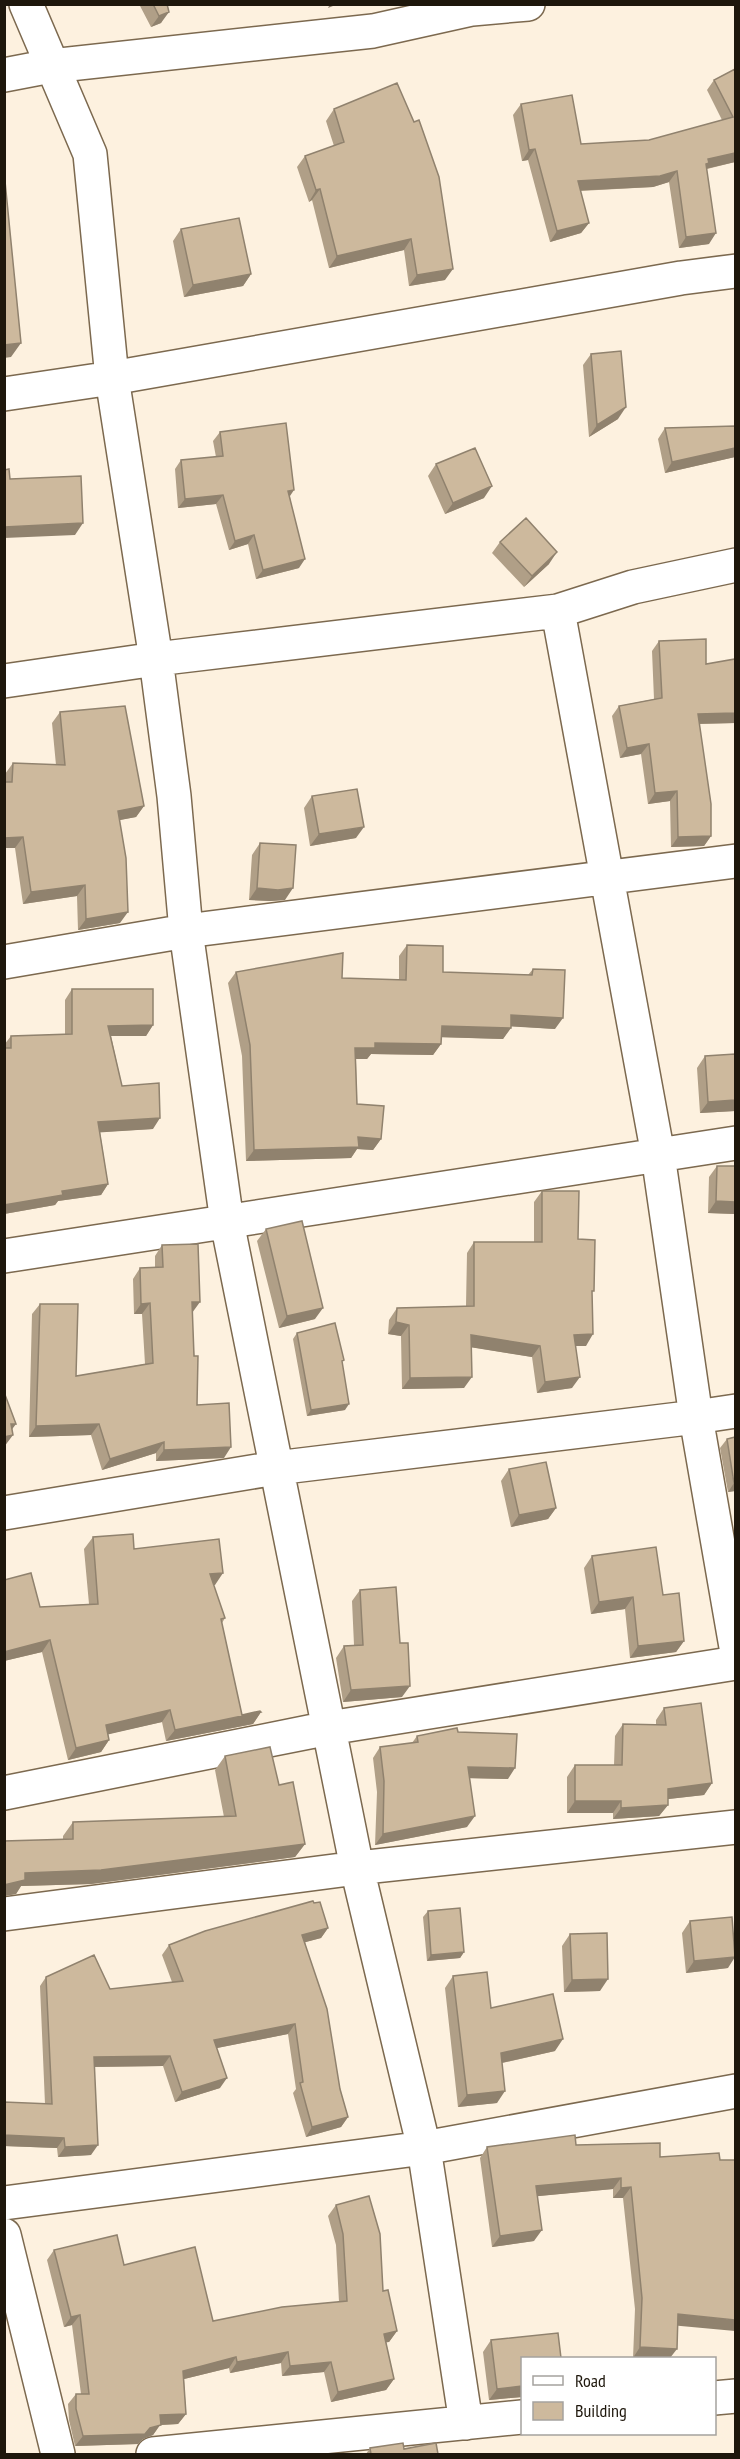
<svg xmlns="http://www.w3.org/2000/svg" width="740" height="2459" font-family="'PT Sans Narrow',sans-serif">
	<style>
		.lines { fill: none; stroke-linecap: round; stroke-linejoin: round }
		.street-casing { stroke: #7c694f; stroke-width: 36 }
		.street { stroke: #fff; stroke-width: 33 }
		.wall { fill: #b09f87 }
		.shaded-wall { fill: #90826e }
		.building { fill: #cdb99d; stroke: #90826e; stroke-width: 1.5 }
	</style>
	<rect width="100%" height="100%" fill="#fdf1df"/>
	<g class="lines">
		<defs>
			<path id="street" d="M26,4L90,154L112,378L156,659L174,796L186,931L227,1222L357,1868L424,2148L466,2423
				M4,75L51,66L373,31L472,9L528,4
				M4,394L112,378L681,278L736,271
				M558,611L658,1155L696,1417L736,1647
				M4,681L156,659L558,611L633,587L736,565
				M4,962L186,931L736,861
				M4,1256L736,1143
				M4,1513L276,1468L696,1417L736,1411
				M4,1793L329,1728L736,1663
				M4,1914L357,1868L736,1827
				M4,2203L424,2148L736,2091
				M4,2235L58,2454
				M714,2398L736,2396
				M153,2454L522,2417"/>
		</defs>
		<!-- street casing -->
		<use href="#street" class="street-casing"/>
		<!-- street -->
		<use href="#street" class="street"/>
	</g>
	<!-- wall -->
	<path class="wall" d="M139,4H168L167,5L161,23L151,27Z
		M735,69V162L707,169L709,244L679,248L669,182L653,187L580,191L589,223L581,233L550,242L528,160L522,161L513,115L521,104L581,144L649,140L722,120L707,90L714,80Z
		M334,109L445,280L409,286L404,250L329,268L312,200L309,202L297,167L305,156L334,146L326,121Z
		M181,229L251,274L243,286L184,297L173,241Z
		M591,354L618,419L589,437L583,365Z
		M735,426V457L665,473L658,439L665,428Z
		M220,432L290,497L299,568L256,579L248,544L229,550L216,504L178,508L175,469L181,460L216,457L213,441Z
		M436,464L484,498L445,514L428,476Z
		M500,542L549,564L524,587L492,553Z
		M659,641L706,664L735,659V723L699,724L711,836L704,846L671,847L670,801L648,804L641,754L620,758L612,716L619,706L654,699L652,651Z
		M60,712L144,806L136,817L119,820L120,923L78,930L77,896L23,904L15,848H4L5,774L13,763L56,765L52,723Z
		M312,796L356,838L310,846L304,808Z
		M260,843L285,900L270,901L249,900L252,855Z
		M407,945L443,972L528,975L533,969L555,1029L511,1026L503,1039L441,1037V1044L433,1055L371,1054L367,1059H356L357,1104L381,1139L373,1150L357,1149L351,1158L246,1161L242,1056L228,983L236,972L342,978L399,980V956Z
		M72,989L153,1025L146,1036H111L122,1086L153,1129L100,1132L108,1184L101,1195L58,1201L55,1205L4,1214V1045L11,1036L65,1035V1000Z
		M735,1054V1111L700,1113L697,1068L705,1056Z
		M717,1166H735V1214L708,1213L709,1177Z
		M542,1191L578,1239L592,1293L586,1346H575L572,1388L537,1393L532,1357L471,1347L464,1388L402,1389L401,1336L388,1334L389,1320L397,1308L466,1306L467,1253L474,1242H534V1202Z
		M266,1229L315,1319L279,1328L257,1241Z
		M162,1245L192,1313L197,1405L224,1458L156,1461V1453L102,1470L91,1435L29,1437L32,1314L40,1304L76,1376L145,1364L142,1314H134L133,1279L140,1268L155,1267V1256Z
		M297,1333L342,1364L345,1410L307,1416L293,1339Z
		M727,1439L735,1491L728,1492L720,1448Z
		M509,1469L556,1508L548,1519L511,1527L501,1481Z
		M93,1537L134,1549L215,1585H213L225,1618L222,1623L242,1715L261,1712L253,1724L166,1741L162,1722L108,1734L109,1740L101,1752L68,1760L42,1652L4,1661V1580L40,1607L89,1604L84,1549Z
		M592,1556L684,1641L676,1652L630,1658L625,1609L591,1614L584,1568Z
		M360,1590L402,1697L343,1702L336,1658L344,1646L354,1645L352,1601Z
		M664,1708L712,1783L704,1795L668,1799V1805L659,1816L613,1819V1813H567V1777L575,1765H614L615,1736L623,1724L656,1725V1720Z
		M458,1732L508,1779L470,1778L467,1827L375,1845L377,1792L373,1758L380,1747L412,1743L417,1736Z
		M225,1756L279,1785L305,1844L295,1857L91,1884L21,1886L16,1894L4,1896L63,1839V1836L73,1822L224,1817L215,1770Z
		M314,1903L328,1928L321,1938L305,1942L340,2089L348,2117L341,2127L306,2137L293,2093L296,2089L288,2034L217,2048L220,2088L175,2102L163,2066L94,2067L91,2155L58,2157L57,2148L4,2146V2102L45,2104L40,1986L46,1977L110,1989L172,1982L162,1955L169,1945Z
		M428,1911L464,1952L460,1958L427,1961L423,1917Z
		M690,1921L728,1968L686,1973L682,1933Z
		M570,1934L600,1991L564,1992L562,1946Z
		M453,1976L491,2008L555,2051L502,2063L497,2103L458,2107L445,1988Z
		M576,2145L660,2157L678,2326L633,2358L635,2309L623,2198H613V2189L538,2196L534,2241L492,2247L480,2158L487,2147Z
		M336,2205L383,2291L397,2331L389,2342H386L394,2379L386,2390L331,2402L324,2372L282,2376L281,2363L230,2373L229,2368L184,2379L186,2414L178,2424L160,2425L153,2435L143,2439L138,2444L75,2446L69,2420L68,2404L76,2394H81L72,2325L64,2327L47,2260L54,2250L124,2265L213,2321L339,2302L336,2245L328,2216Z
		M491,2340L522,2358V2397L489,2400L483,2352Z
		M370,2448L404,2449L438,2454H366Z"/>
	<!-- shaded-wall -->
	<path class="shaded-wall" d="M330,4H338L328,8Z
		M169,12L161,23L151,27L159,16Z
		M535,149L528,160L522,161L529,150Z
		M735,153V162L705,169L708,159Z
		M677,171L669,182L653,187L570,191L578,181Z
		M320,189L312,200L309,202L316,190Z
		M589,223L581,233L550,242L557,231Z
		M716,233L709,244L679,248L686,237Z
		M411,239L404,250L329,268L337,256Z
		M453,269L445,280L409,286L417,275Z
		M251,274L243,286L184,297L193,285Z
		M21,343L11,357L4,358V345Z
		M626,407L618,419L589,437L597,425Z
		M735,448V457L665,473L672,462Z
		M492,486L484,498L445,514L453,503Z
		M294,490L288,499V491Z
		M223,495L216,504L178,508L185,499Z
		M83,523L75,535L4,538V527Z
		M254,535L248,544L229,550L235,541Z
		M557,552L549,564L524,587L532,576Z
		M305,559L299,568L256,579L263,570Z
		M735,713V723L690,724L698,714Z
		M649,744L641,754L620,758L627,748Z
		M677,791L670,801L648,804L655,793Z
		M144,806L136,817L110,822L118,811Z
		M364,827L356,838L310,846L319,834Z
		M711,836L704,846L671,847L678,837Z
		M23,837L15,848H4V838Z
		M85,885L77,896L23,904L31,892Z
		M257,888H293L285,900L270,901L249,900Z
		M128,912L120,923L78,930L86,919Z
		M511,1015L563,1018L555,1029L503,1026Z
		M153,1025L146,1036H101L108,1026Z
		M442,1026L511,1028L503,1039L434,1037Z
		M375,1043L441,1044L433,1055L371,1054L367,1059H347L355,1048Z
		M735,1100V1111L700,1113L708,1102Z
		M160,1118L153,1129L91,1133L98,1122Z
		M358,1137L381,1139L373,1150L357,1149L351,1158L246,1161L254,1150Z
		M108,1184L101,1195L58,1201L55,1205L4,1214V1205L62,1191Z
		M716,1201L735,1202V1214L708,1213Z
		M192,1302H200L192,1313Z
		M150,1303L142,1314H134L141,1304Z
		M323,1308L315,1319L279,1328L287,1316Z
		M396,1322L409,1325L401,1336L388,1334Z
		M593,1334L586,1346H566L574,1335Z
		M471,1335L540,1346L532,1357L463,1346Z
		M472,1377L464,1388L402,1389L410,1378Z
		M580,1377L572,1388L537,1393L545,1382Z
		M349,1404L345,1410L307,1416L311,1410Z
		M11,1424H16L7,1436L13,1435L4,1447V1434Z
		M99,1424L91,1435L29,1437L36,1426Z
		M164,1442L156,1453L102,1470L110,1459Z
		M231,1447L224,1458L156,1461L164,1450Z
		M734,1483H735V1491L728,1492Z
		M556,1508L548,1519L511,1527L519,1515Z
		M223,1573L215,1585L201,1586L210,1574Z
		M633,1597L625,1609L591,1614L599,1602Z
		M50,1640L42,1652L4,1661V1652Z
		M684,1641L676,1652L630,1658L638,1646Z
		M410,1686L402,1697L343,1702L351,1690Z
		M170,1710L162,1722L97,1737L106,1725Z
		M261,1712L253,1724L166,1741L175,1730Z
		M109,1740L101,1752L68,1760L76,1748Z
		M468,1767L515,1768L508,1779L461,1778Z
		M712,1783L704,1795L660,1800L668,1789Z
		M575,1801H621L613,1813H567Z
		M668,1805L659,1816L613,1819L621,1808Z
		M475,1816L467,1827L375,1845L383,1834Z
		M305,1844L295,1857L91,1884L21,1886L16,1894L4,1896V1885L25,1873Z
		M328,1928L321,1938L295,1945L302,1935Z
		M464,1952L460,1958L427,1961L431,1955Z
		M735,1957L728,1968L686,1973L694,1961Z
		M608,1979L600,1991L564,1992L572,1980Z
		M295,2024L288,2034L207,2050L214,2040Z
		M563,2039L555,2051L492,2065L501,2053Z
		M170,2056L163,2066L87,2067L94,2057Z
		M227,2078L220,2088L175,2102L182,2092Z
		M505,2091L497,2103L458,2107L467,2095Z
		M348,2117L341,2127L306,2137L312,2127Z
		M4,2135L64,2138L57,2148L4,2146Z
		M98,2145L91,2155L58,2157L65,2147Z
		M621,2178L613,2189L529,2197L536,2186Z
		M631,2187L623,2198H613L621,2188Z
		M542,2230L534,2241L492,2247L500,2236Z
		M678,2314L735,2320V2331L670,2325Z
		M80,2315L72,2325L64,2327L71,2317Z
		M397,2331L389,2342L376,2344L384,2334Z
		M640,2347L677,2349L670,2358H633Z
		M288,2352L281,2363L230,2373L237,2362Z
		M236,2357L229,2368L176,2381L183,2371Z
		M331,2362L324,2372L282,2376L290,2366Z
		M394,2379L386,2390L331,2402L338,2392Z
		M522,2386V2397L489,2400L497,2389Z
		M186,2414L178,2424L160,2425L153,2435L143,2439L138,2444L75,2446L83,2436L160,2415Z"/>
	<!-- building -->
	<path class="building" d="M153,4H167L169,12L159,16Z
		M735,69V153L708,159L709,163L706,164L716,233L686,237L677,171L660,176L578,181L589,223L557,231L535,149L529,150L521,104L572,95L581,144L649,140L733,117L714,80Z
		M397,83L414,122L419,120L439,177L453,269L417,275L411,239L337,256L320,189L316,190L305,156L344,142L334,109Z
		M4,171L21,343L4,345Z
		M239,218L251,274L193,285L181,229Z
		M621,351L626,407L597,425L591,354Z
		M286,423L294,490L288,491L305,559L263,570L254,535L235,541L223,495L185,499L181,460L223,456L220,432Z
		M735,426V448L672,462L665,428Z
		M475,448L492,486L453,503L436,464Z
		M9,469L10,479L81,476L83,523L4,527V470Z
		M526,518L557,552L532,576L500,542Z
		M706,639V664L735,659V713L698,714L711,804V836L678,837L677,791L655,793L649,744L627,748L619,706L662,698L659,641Z
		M125,706L144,806L118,811L126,858L128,912L86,919L85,885L31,892L23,837L4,838V782H12L13,763L65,765L60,712Z
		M357,789L364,827L319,834L312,796Z
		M260,843L296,845L293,888L278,890L257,888Z
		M407,945L443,946V972L532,975L533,969L565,970L563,1018L511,1015V1028L442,1026L441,1044L375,1043V1048H355L357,1104L384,1106L381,1139L358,1137L359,1147L254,1150L250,1045L236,972L343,953L342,978L406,980Z
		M72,989H153V1025L108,1026L122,1086L159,1083L160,1118L98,1122L108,1184L62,1191L63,1195L4,1205V1048H11V1036L72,1034Z
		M735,1054V1100L708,1102L705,1056Z
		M717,1166H735V1202L716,1201Z
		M542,1191H579L578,1239L595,1240L594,1291H592L593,1334L574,1335L580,1377L545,1382L540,1346L471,1335L472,1377L410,1378L409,1325L396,1322L397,1308L474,1306V1242H542Z
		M302,1221L323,1308L287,1316L266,1229Z
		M198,1244L200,1302H192L194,1356H198L197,1405L229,1403L231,1447L164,1450V1442L110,1459L99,1424L36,1426L40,1304H78L76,1376L153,1363L150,1303L141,1304L140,1268L163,1267L162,1245Z
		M335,1323L344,1360L342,1361L349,1404L311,1410L297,1333Z
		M4,1392L16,1424H11L13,1435L4,1437Z
		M735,1437V1483H734L727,1439Z
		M546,1462L556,1508L519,1515L509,1469Z
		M133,1534L134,1549L219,1539L223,1573L210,1574L225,1618L221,1619L242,1715L260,1711L261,1712L175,1730L170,1710L106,1725L109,1740L76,1748L50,1640L4,1652V1580L31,1573L40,1607L98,1604L93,1537Z
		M656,1547L663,1595L679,1593L684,1641L638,1646L633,1597L599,1602L592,1556Z
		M396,1587L400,1643H408L410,1686L351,1690L344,1646L363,1645L360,1590Z
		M701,1703L712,1783L668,1789V1805L621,1808V1801H575V1765H622L623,1724L666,1725L664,1708Z
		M457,1728L458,1732L517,1734L515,1768L468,1767L475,1816L383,1834L384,1781L380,1747L418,1742L417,1736Z
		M270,1747L279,1785L293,1782L305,1844L101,1870L25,1873V1880L4,1885V1841L73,1839V1822L236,1816L225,1756Z
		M313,1901L314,1903L320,1902L328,1928L302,1935L327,2009L340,2089L348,2117L312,2127L300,2083L303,2082L295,2024L214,2040L227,2078L182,2092L170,2056L94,2057L98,2145L65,2147L64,2138L4,2135V2102L52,2104L46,1977L94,1955L110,1989L183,1981L169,1945L205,1931Z
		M460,1908L464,1952L431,1955L428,1911Z
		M732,1917L735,1957L694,1961L690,1921Z
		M607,1933L608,1979L572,1980L570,1934Z
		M487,1972L491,2008L553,1994L563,2039L501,2053L505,2091L467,2095L453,1976Z
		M575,2135L576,2145L660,2143V2157L719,2153L720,2160H735V2320L678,2314L677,2349L640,2347L642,2298L631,2187L621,2188V2178L536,2186L542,2230L500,2236L487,2147Z
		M369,2196L380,2234L383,2291L388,2290L397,2331L384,2334L394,2379L338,2392L331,2362L290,2366L288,2352L237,2362L236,2357L183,2371L186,2414L160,2415L161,2425L150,2428L145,2434L83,2436L76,2409V2394H89L80,2315L71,2317L54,2250L117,2235L124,2265L195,2247L213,2321L282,2307L347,2301L343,2234L336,2205Z
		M558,2333L561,2358H522V2386L497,2389L491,2340Z
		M403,2443L404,2449L436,2443L438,2454H371L370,2448Z"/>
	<!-- border -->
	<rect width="740" height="2459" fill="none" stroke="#1e170c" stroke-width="12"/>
	<!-- legend -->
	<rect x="521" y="2357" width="195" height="78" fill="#ffffff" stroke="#a5a29e" stroke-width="1.5"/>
	<rect x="533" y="2376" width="30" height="9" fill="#ffffff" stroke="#a5a29e" stroke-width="1.5"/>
	<text x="575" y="2387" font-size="18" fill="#1e170c">Road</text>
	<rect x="533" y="2402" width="30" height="18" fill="#cdb99d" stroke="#a5a29e" stroke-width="1.5"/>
	<text x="575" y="2417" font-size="18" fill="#1e170c">Building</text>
</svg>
